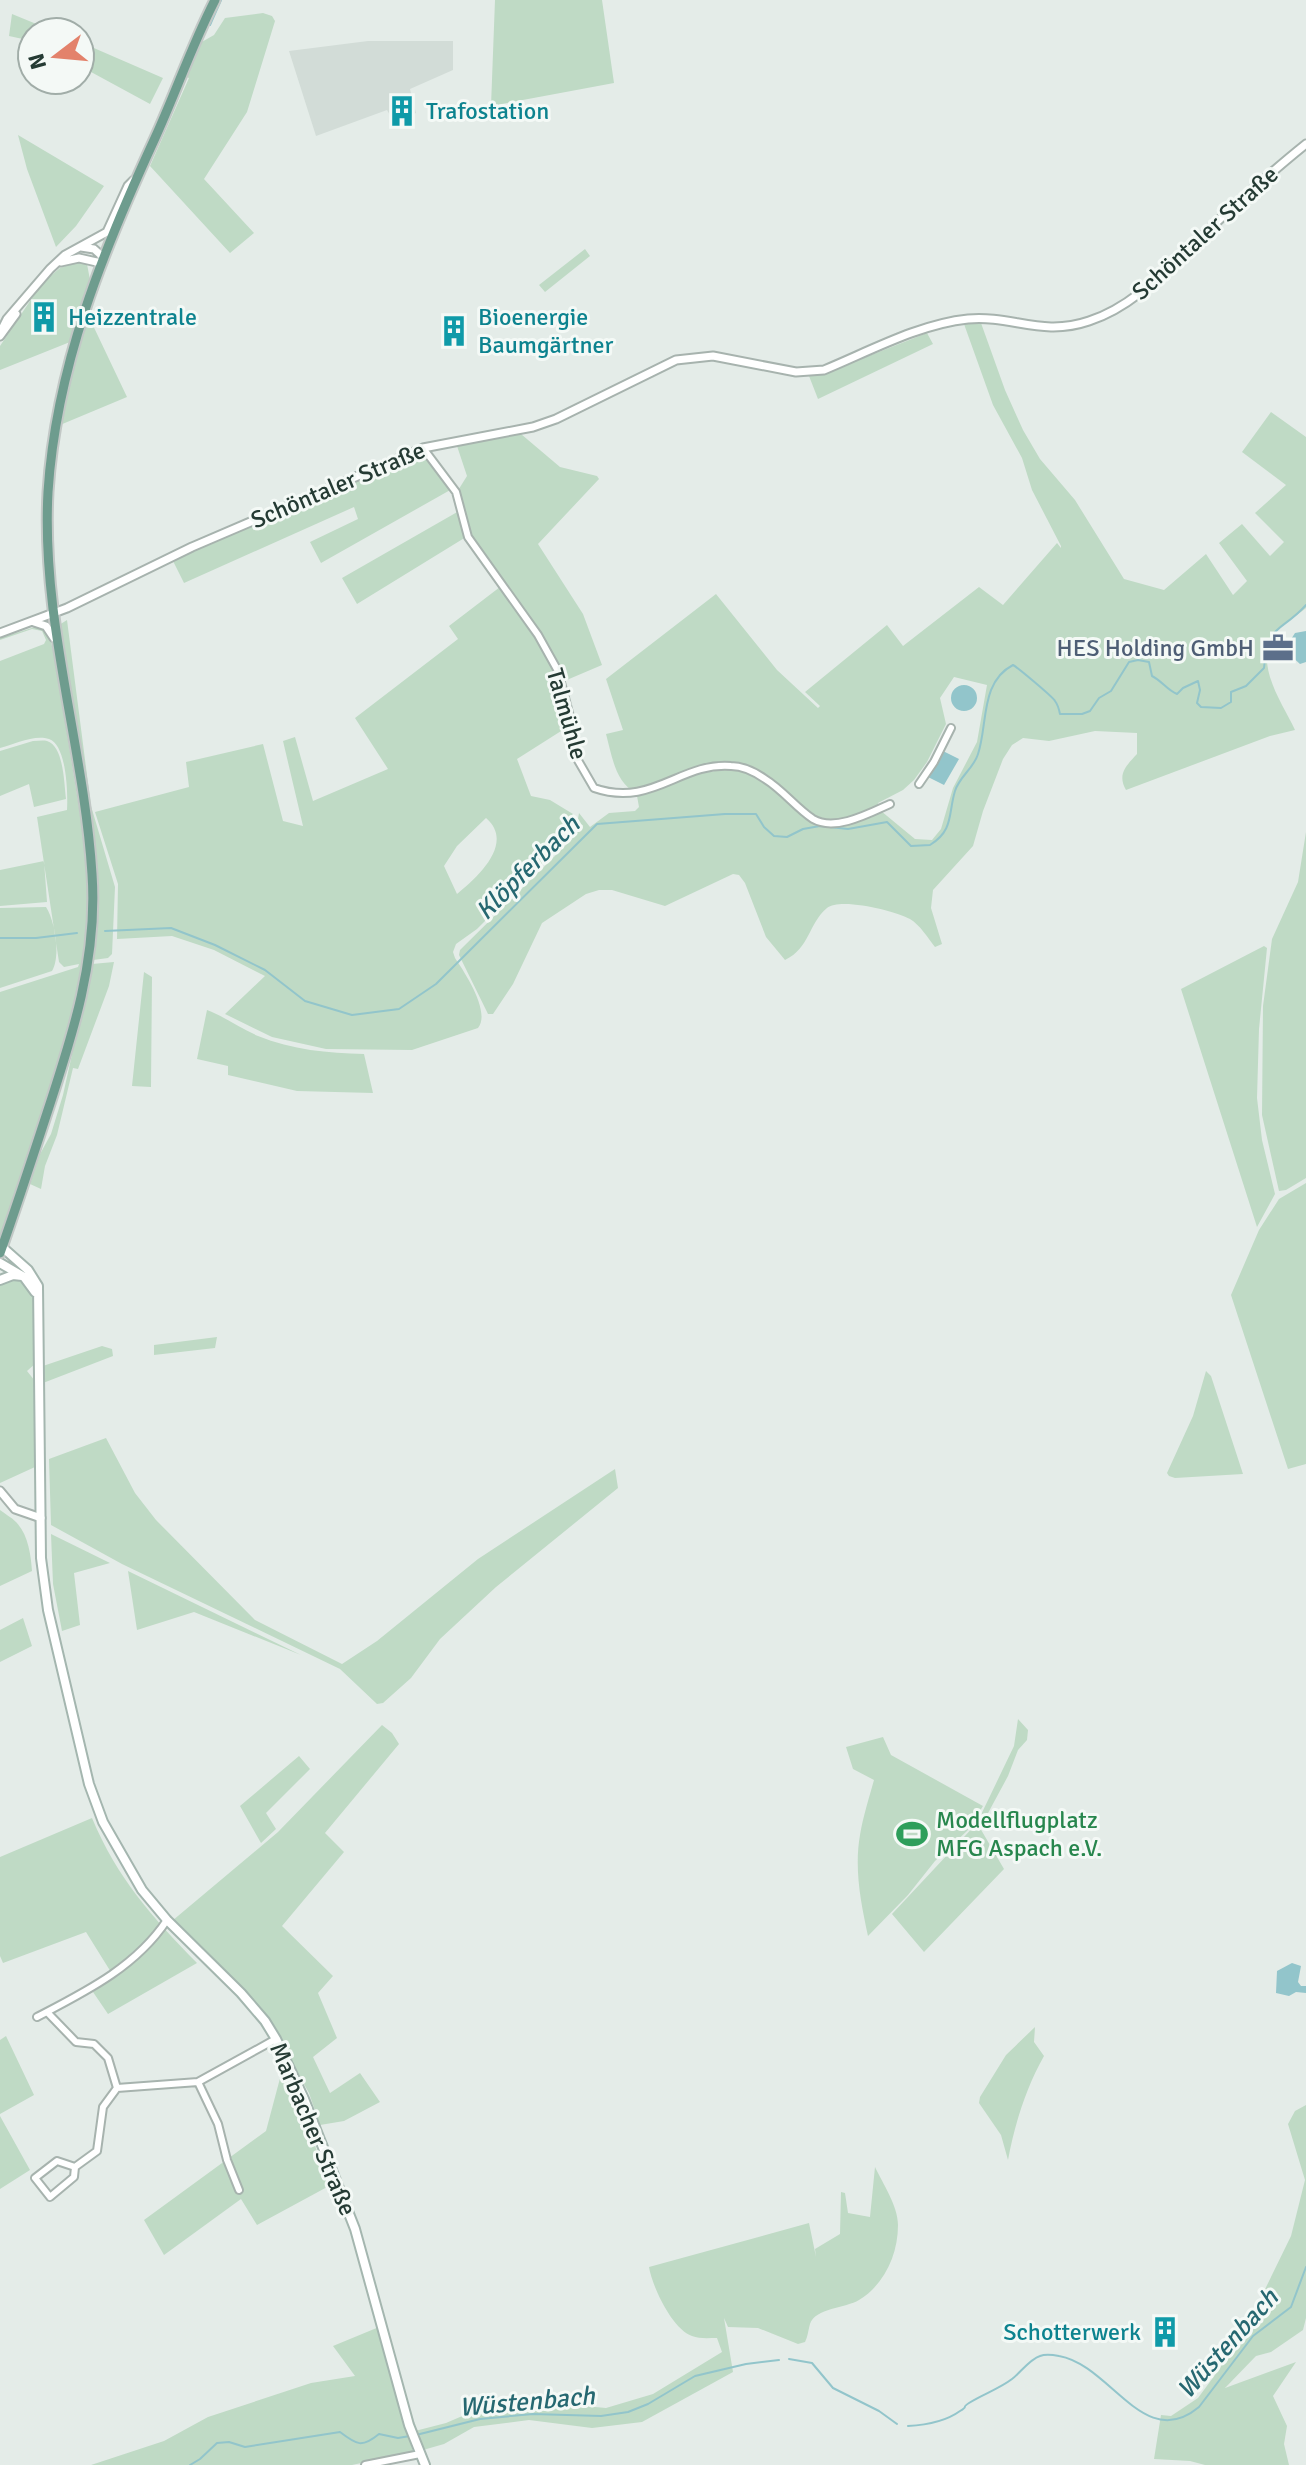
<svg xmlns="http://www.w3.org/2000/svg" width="1306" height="2465" font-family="Signika,sans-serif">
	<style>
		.built { fill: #d2dcd7 }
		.green { fill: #bfdac5; fill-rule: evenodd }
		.water { fill: #92c5cb }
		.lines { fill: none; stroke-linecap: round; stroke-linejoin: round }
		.stream { stroke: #92c5cb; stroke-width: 2 }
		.minor-casing { stroke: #a7b3ae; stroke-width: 10 }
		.tertiary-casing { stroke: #a7b3ae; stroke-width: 11 }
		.secondary-casing { stroke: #a4b6af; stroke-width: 12 }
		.primary-casing { stroke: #c2c8c6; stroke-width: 13 }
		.minor { stroke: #fff; stroke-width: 6 }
		.tertiary { stroke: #fff; stroke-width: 7 }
		.secondary { stroke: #fff; stroke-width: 8 }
		.primary { stroke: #6e9c8e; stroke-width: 9 }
		.labels { text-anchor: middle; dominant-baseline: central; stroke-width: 6; stroke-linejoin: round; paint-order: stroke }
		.culture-label { font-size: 24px; fill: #0d838f; stroke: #f4f9f6; text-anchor: start }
		.street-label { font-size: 24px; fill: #253b34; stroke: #f4f9f6 }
		.service-label { font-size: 24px; fill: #4e5e75; stroke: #f4f9f6; text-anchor: end }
		.leisure-label { font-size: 24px; fill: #27864d; stroke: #f4f9f6; text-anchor: start }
		.water-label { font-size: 26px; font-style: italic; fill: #266871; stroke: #f4f9f6 }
	</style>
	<rect width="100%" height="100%" fill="#e4ece8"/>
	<!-- built -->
	<path class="built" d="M368,41H453V70L410,89L416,113L394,122L387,110L316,136L289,51Z"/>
	<!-- green -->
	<path class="green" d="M495,0H602L614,83L491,106Z
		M263,13L272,16L275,21L247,112L204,179L254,233L230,253L150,166L189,78L186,77L200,43L214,35L225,18Z
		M12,14L56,32H32V41L9,36Z
		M80,42L163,78L150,104L80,66Z
		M18,135L104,186L76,226L56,247L27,169Z
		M585,249L590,256L545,292L539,285Z
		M77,262L87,264L90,280L70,342L0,370V346L42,283L60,268Z
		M89,317L127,397L60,425L70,376Z
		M981,323L1005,390L1023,430L1040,459L1075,500L1124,579L1164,590L1206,554L1233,595L1247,581L1219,543L1242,524L1270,556L1284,542L1255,513L1286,485L1242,452L1271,412L1306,437V608C1296,616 1285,622 1277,631C1251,661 1282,702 1295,730L1270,736L1126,790C1117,774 1126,766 1137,754V733L1095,731L1049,741L1023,738L1012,745L1003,759L983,811L973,846L933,890L931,908L942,944L935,947C928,938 920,925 910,919C896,911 840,897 827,908C808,924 810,948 785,960L766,937L745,883L739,875L733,874L665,906L612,890H599L586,894L542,923L513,984L493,1014H488L459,955L460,950L575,836L579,813L590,827L609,813L635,811L639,807L637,796L692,775L732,768L752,772L779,791L813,823L824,824L881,811L915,839L932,840L941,829L953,788L977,742L987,685L954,677L940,698L946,724L927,762L914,780L903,790L878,803L879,807C863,815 837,824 819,819C812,816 805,808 800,803C781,786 758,764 731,763C699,762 665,782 636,793C615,782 612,756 606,734L623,730L606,679L716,594L777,670L818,708L820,706L805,692L887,625L903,646L979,587L1003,605L1057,543L1061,548V546L1032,490L1022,458L993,405L964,324Z
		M927,333L933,344L818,399L809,376L828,372Z
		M521,434L560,467L597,476L599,479L538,544L583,614L602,665L562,682L556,662L471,539L457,492L467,476L457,446L459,443Z
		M415,454L423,455L452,489L321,563L310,542L358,519L354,507L184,583L172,559Z
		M459,511L466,537L357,604L342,578Z
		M500,587L536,636L555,671L569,719V726L517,759L531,796L550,800L573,814L567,839L477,929L456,944L453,952L455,958C465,973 491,1012 478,1028L412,1050L326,1049L272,1037L225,1014L265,976L214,950L172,936L117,939L118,884L95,812L189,787L186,762L263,744L283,821L303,826L283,741L295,737L313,801L388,769L355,718L458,639L449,626ZM486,818C515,843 478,877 457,894L444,866L457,846Z
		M67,620L91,806L115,887L112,954L108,958L93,960L97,914L95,859L59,625Z
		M38,626L49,636L54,653L87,857L90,894L86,955L69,1033L0,1237V992L78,967L79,964L64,967L59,962L37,817L67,810C68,795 67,745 49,739C35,734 14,744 0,748V661L44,644L46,640L42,631L32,629L0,640V638Z
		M33,741C38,741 43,740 47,741C64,746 64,784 66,799L34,807L29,784L0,796V751Z
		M1306,832V1178L1286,1190L1279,1191L1262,1115L1263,1006L1272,939L1298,882Z
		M44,861L47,902L0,906V870Z
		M46,907C55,921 61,956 52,971L0,988V908Z
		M1264,946L1267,948L1259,1029L1257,1098L1262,1140L1275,1194L1257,1227L1181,989Z
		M114,962L109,986L78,1069L73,1068L57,1135L45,1166L41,1189L30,1184L40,1154L51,1134L63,1095L92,964Z
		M144,972L152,977L151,1087L132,1086Z
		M207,1010C225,1017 240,1028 258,1036C292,1050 328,1053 364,1054L373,1093L297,1091L228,1075V1066L197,1059Z
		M1306,1183V1464L1288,1469L1231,1295L1259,1230L1279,1199Z
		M18,1277L32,1290L35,1303L36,1363L27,1371L35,1381V1467L0,1483V1284Z
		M217,1337L215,1348L154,1355V1345Z
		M102,1346L112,1349L113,1356L43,1383V1366Z
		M1206,1371L1211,1376L1243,1474L1175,1478L1169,1476L1167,1473L1193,1416Z
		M106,1438L135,1493L156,1520L255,1620L342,1664L377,1641L478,1559L615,1469L618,1488L496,1587L440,1639L411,1678L383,1703L377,1704L340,1669L122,1564L51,1525L49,1459Z
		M0,1510C5,1514 11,1517 16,1522C28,1534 31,1555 32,1571L0,1586Z
		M51,1534L110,1563L74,1573L80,1625L62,1631L53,1584Z
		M128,1571L301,1655L194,1612L137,1630Z
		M23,1618L32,1646L0,1662V1630Z
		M1018,1719L1028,1730L1027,1740L1018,1750L1008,1776L980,1828L1004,1869L924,1952L892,1914L977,1823L1014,1746Z
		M382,1725L392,1733L399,1744L325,1833L344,1852L282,1926L333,1976L318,1993L337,2038L313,2057L330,2093L360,2073L380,2102L344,2121L320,2125L309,2093L276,2035L172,1921L278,1832Z
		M883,1737L891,1755L983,1806L967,1831L935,1861L908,1895L868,1936C861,1903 854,1869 860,1835C863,1817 869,1798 874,1780L853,1769L846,1747Z
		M299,1756L310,1769L266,1813L276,1829L261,1843L240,1806Z
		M92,1818C117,1878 152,1917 197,1963L108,2014L93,1992L114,1977L86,1932L3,1963L0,1956V1857Z
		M1035,2027L1034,2042L1044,2056C1026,2088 1015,2123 1008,2160L1001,2135L979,2103L980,2097L1006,2055Z
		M6,2036L34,2095L0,2114V2040Z
		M283,2067L293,2082L329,2186L257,2225L241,2199L164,2255L144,2220L266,2131Z
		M1306,2105V2318L1303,2330L1271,2352L1256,2356L1225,2388L1296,2362L1273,2396L1287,2426L1284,2444L1289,2465H1205L1190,2461L1154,2459L1161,2415L1171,2416L1198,2398L1215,2375L1251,2318L1291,2236L1305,2180L1288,2124L1295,2111Z
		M0,2116L30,2170L0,2189Z
		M875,2167C883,2184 898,2206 898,2225C898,2255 884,2285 859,2300C846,2308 815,2308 810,2324C808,2331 808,2336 805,2342L798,2344L758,2328L728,2327L724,2318L733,2372L642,2422L592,2428L529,2420L474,2427L444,2444L423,2450L415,2431L446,2423L474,2411L541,2402L606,2408L653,2394L722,2352L717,2338C709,2338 699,2339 692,2336C672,2329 652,2286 649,2267L809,2223L816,2257L815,2249L840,2234L841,2192L845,2193L848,2213L870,2217Z
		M379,2327L413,2452L352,2465H91L164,2441L208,2417L311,2383L355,2376L333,2346Z"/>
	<!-- water -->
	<path class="water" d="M1306,631V662L1300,664L1289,654L1293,651L1292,648L1288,650V644L1295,633Z
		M951 698a13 13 0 1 1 26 0a13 13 0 1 1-26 0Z
		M943,751L959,759L944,785L928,777Z
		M1292,1963L1301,1966L1298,1982L1301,1986H1306V1993L1296,1992L1289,1996L1276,1993L1277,1971Z"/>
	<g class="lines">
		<!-- stream -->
		<path class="stream" d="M210,25L221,0
			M105,931L171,928L215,945L265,970L305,1001L352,1015L399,1009L436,984L597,824L725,814H756L764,827L774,836L787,837L803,829L820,826L848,829L887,822L911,846L930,845C954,830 948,814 955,791C959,777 974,768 978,754C988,724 980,682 1013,665C1017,667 1053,697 1055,701C1058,705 1059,709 1060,714H1082L1090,711L1099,698L1111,691L1129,662L1138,660L1149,662L1152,676C1162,681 1167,690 1177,694L1183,688L1198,681L1200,690L1197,703L1201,707L1221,708L1231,702V692L1246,686L1264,668C1268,622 1281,633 1306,605
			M0,938H36L77,933
			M789,2359L812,2363L833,2388L879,2411L897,2424
			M908,2426C926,2425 945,2422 960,2411C970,2405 960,2409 969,2403C983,2394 999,2389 1012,2379C1020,2373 1030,2359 1040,2356C1045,2354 1054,2355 1059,2356C1111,2365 1144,2453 1199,2407L1253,2336L1291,2307L1306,2267
			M416,2435L480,2419L533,2414L601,2416L628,2412L648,2404L695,2376L746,2364L779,2360
			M190,2465L200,2459L217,2443L229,2442L245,2447L340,2432C357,2445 362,2448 379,2434L398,2438L410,2436"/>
		<defs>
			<path id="minor" d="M423,448L456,492L468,537L538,635L558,671L573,728L576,757L594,788C652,808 680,762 731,766C744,766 755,772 765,779C783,790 796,808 813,819C835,832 870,813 890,804
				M919,784L934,762L951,728
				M47,2012L76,2042L94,2044L108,2058L117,2088L198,2082L276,2039
				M37,2017C85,1992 136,1967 167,1920
				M198,2082L218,2124L227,2160L239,2190
				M75,2167L74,2177L50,2197L35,2178L57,2161L75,2167L97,2151L103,2107L117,2088
				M365,2465L420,2454"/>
			<path id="tertiary" d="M81,247L94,249L103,257
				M61,262L79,258L101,263
				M0,333L7,319L50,269L65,255L107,232L128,186L134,180
				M0,336L16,314
				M34,622L46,626L54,638
				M0,633L67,608L192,547L423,448L533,427L556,419L676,360L713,356L796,372L824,370C870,351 919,324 968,319C1012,315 1042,337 1089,321C1136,306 1170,265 1205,233C1238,202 1271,172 1306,144
				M0,1491L15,1509L41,1518"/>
			<path id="secondary" d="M2,1247L28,1270L38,1286L41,1558L48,1610L89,1784L103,1822L142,1890L167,1920L241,1993L265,2021L276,2039L304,2099L355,2229L409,2425L425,2465
				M0,1263L24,1277L35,1292
				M0,1280L13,1275L22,1276"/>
			<path id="primary" d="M0,1253C16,1208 31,1162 46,1116C72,1037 98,959 92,874C84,746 41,622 48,492C56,366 103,251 155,138C176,92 192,45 215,0"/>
		</defs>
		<!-- minor casing -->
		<use href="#minor" class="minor-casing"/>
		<!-- tertiary casing -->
		<use href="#tertiary" class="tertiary-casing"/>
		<!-- secondary casing -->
		<use href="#secondary" class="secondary-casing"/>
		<!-- primary casing -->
		<use href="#primary" class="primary-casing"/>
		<!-- minor -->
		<use href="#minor" class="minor"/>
		<!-- tertiary -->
		<use href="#tertiary" class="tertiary"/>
		<!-- secondary -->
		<use href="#secondary" class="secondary"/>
		<!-- primary -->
		<use href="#primary" class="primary"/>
	</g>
	<!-- icons -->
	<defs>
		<symbol id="building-bare" viewBox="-9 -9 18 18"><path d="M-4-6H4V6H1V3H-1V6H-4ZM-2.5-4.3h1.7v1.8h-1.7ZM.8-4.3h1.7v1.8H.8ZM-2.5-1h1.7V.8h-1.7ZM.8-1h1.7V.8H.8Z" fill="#0f9aa8" stroke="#f4f9f6" stroke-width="2.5" paint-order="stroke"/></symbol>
		<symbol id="office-bare" viewBox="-9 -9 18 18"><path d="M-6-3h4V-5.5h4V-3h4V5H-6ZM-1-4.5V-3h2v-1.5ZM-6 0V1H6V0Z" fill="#5c6f8a" stroke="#f4f9f6" stroke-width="2.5" paint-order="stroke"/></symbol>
		<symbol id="stadium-bare" viewBox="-9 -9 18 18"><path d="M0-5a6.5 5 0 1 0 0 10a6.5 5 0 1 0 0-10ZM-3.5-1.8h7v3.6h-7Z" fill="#2e9e5b" stroke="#f4f9f6" stroke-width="2.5" paint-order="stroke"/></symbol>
	</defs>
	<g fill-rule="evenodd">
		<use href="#building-bare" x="380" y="89" width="44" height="44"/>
		<use href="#building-bare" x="22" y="295" width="44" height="44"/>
		<use href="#building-bare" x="432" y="309" width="44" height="44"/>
		<use href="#office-bare" x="1256" y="626" width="44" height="44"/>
		<use href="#stadium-bare" x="890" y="1812" width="44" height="44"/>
		<use href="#building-bare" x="1143" y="2310" width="44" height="44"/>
	</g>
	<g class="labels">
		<!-- culture labels -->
		<g class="culture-label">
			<text x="426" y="111">Trafostation</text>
			<text x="68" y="317">Heizzentrale</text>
			<text x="478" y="317">Bioenergie<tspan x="478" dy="28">Baumgärtner</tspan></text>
			<text x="1141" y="2332" text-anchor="end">Schotterwerk</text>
		</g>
		<!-- street labels -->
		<g class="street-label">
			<text transform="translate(1205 233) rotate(-42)">Schöntaler Straße</text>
			<text transform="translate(338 485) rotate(-23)">Schöntaler Straße</text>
			<text transform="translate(567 714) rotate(74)">Talmühle</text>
			<text transform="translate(313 2129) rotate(67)">Marbacher Straße</text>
		</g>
		<!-- service labels -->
		<g class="service-label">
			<text x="1254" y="648">HES Holding GmbH</text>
		</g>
		<!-- leisure labels -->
		<g class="leisure-label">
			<text x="936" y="1820">Modellflugplatz<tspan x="936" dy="28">MFG Aspach e.V.</tspan></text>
		</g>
		<!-- water labels -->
		<g class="water-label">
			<text transform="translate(528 868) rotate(-45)">Klöpferbach</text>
			<text transform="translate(1228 2344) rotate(-48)">Wüstenbach</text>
			<text transform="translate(527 2402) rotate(-5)">Wüstenbach</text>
		</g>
	</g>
	<!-- north arrow -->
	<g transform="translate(56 56) rotate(254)"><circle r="38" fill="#f4f9f6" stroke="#a1ada8" stroke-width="2"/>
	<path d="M0-6L14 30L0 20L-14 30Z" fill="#e3826b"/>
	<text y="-12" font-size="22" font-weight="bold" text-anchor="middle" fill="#253b34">N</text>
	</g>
</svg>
